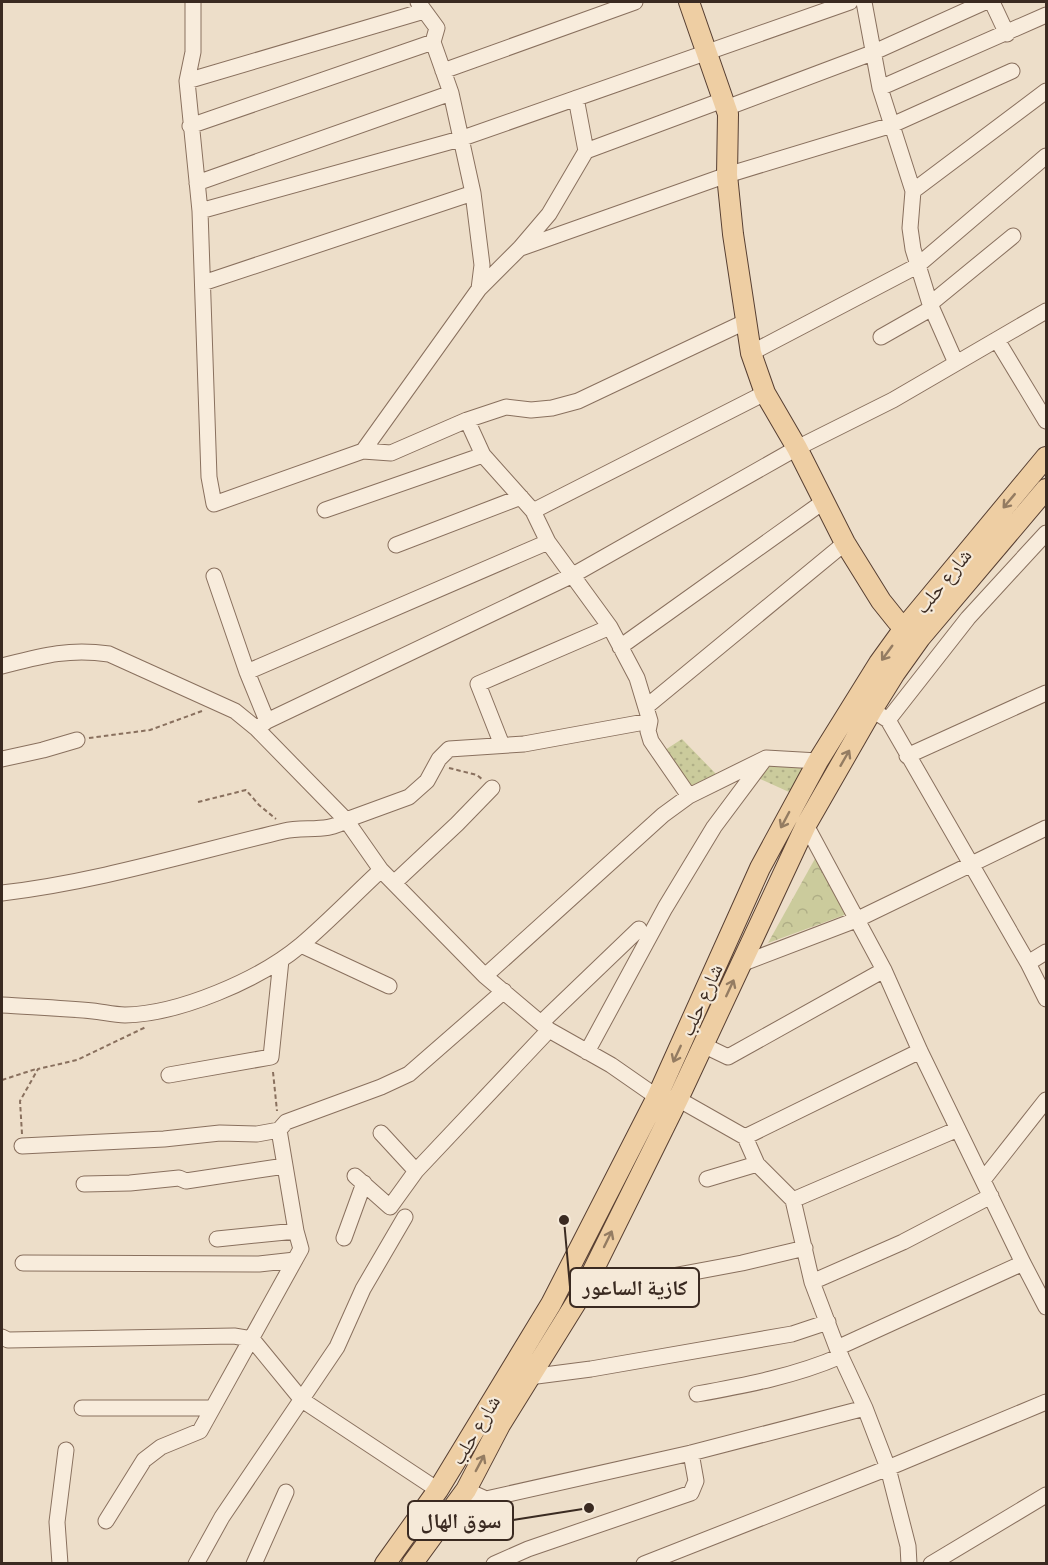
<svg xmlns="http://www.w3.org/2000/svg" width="1048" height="1565" font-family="'Source Serif 4','Noto Naskh Arabic',serif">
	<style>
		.park { fill: url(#park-crowns) }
		.garden { fill: url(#garden-dots) }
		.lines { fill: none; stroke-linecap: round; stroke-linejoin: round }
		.minor-casing { stroke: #89705e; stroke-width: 17 }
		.major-casing { stroke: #573f32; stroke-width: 22 }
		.path { stroke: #89705e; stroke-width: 2; stroke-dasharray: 4.5 3; stroke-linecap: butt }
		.minor { stroke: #f8ecdc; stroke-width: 15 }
		.major { stroke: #eecea3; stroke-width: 20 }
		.oneway { stroke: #947c62 }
		.labels { text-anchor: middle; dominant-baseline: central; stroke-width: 4.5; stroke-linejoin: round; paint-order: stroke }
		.street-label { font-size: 20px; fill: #3a2a21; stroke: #f5e9d8 }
		.leader { fill: none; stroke: #3a2a21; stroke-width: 2 }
		.callout-dot { fill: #3a2a21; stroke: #f5e9d8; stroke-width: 2 }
		.callout { fill: #f5e9d8; stroke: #3a2a21; stroke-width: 2 }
		.callout-label { font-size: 21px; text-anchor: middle; font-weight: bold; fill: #3a2a21 }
	</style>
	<defs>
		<pattern id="park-crowns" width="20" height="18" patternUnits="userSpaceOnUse" patternTransform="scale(1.5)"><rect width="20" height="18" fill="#cbcb9c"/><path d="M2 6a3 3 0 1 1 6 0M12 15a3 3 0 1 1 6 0" fill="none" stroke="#afae86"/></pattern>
		<pattern id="garden-dots" width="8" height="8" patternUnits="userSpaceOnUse" patternTransform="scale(1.5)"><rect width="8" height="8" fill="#cbcb9c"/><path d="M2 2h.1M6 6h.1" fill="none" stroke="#afae86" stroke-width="1.8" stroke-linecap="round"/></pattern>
	</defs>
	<rect width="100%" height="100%" fill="#eddec9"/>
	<!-- park -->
	<path class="park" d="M817,855L847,914L768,943Z"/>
	<!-- garden -->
	<path class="garden" d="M682,739L716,774L689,787L665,750Z
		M770,762L806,769L789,792L758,778Z"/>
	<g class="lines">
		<defs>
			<path id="minor" d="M193,2V52L187,81L200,211L209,477L214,504L363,451L479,289L520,248L549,214L586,151L576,98
				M418,2L437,28L433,42L451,93L473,193L482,265L479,289
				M864,2L880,88L913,191L910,228L913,249L930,304L956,363
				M992,2L1007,34
				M443,71L635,2
				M187,81L424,11
				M880,88L1046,15
				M726,108L872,53L985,2
				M190,126L433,42
				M586,151L723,100
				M197,183L451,93
				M913,191L1046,91
				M200,211L460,139L850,2
				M521,248L727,175L892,125L1012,71
				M203,283L473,193
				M930,304L1013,236
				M881,337L932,308
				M997,340L1046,421
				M751,353L917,266L1046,156
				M467,420L483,455L533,511L548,542L610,627L637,678L650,721
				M363,451L391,453L467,420L506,407L531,410L552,408L578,401L747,321
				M325,510L483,455
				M533,511L765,393
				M396,545L521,497
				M214,576L247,672L267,721
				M620,647L823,502
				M2,666C41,656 68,648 109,654L235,711L257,729L346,820L381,870L485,976L549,1030L611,1065L657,1097L678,1099L745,1137L757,1164L793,1200L812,1282L837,1348L865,1408L888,1468L908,1546L909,1564
				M247,672L548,542
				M864,705L888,720L1028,963L1046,999
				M646,707L845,543
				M888,720L968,618L1046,533
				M257,729L267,721L573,575L797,448L893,400L1046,311
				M502,745L478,684L610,627
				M907,756L1046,693
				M2,759L43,750L77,740
				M806,825L884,970L920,1051L1023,1263L1046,1307
				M394,883L457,824L492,788
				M2,893C97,882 191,853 284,831C304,826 329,833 346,820L409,797L427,781L439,759L449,749L524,744L650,721L648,731L651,741L689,796
				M301,945L389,986
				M1028,963L1046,952
				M741,964L856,920L1046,828
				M485,976L663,815L689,796L766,758L818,761
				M2,1005C32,1007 62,1008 93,1011C103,1012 114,1015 125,1015C179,1014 259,980 301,945C328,922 354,895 381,870
				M541,1023L639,929
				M703,1045L728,1057L884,970
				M587,1052L665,908L714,827L764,760
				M169,1075L271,1057L281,960
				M381,1133L416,1171
				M745,1137L920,1051
				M22,1146L164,1139L220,1133L257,1134L279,1130L286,1122L381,1087L409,1074L504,991
				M355,1176L390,1207L416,1171L549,1030
				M707,1179L757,1164
				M983,1180L1046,1100
				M84,1184L130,1183L179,1178L186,1181L285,1166
				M793,1200L958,1129
				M344,1238L364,1183
				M217,1239L296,1231
				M23,1263L259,1264L295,1260
				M812,1282L903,1242L991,1196
				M582,1293L742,1263L805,1248
				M2,1337L8,1340L234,1336L252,1339L302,1400L438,1490
				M837,1348L1023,1263
				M529,1377L591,1369L792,1334L828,1322
				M697,1394C747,1385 795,1376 841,1356
				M82,1408H212
				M466,1490L486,1499L691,1453L865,1408
				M106,1521L144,1460L161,1447L200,1431L301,1249L296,1231L279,1130
				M60,1564L57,1522L66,1450
				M196,1564L222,1517L337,1347L363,1289L405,1217
				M254,1564L286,1492
				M494,1564L528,1549L691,1493L696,1481L691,1453
				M644,1564L888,1468L1046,1402
				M931,1564L1046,1495"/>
			<path id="major" d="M689,2L728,114L727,175L733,234L751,353L765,393L797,448L845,543L881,601L897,621L914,634
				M385,1564L438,1490L551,1304L657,1097L760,868L818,761L879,663L905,627L1046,457
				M412,1564L466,1490L500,1425L582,1293L678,1099L806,825L872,710L895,673L920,638L1046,489"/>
		</defs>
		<!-- minor casing -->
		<use href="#minor" class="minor-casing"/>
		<!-- major casing -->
		<use href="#major" class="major-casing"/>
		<!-- path -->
		<path class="path" d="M89,738L150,730L202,711
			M449,768L477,775L483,780
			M198,802L246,790L259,805L276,819
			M273,1072L277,1111
			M2,1080L36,1069
			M22,1134L20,1101L38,1069L77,1060L146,1027"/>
		<!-- minor -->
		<use href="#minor" class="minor"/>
		<!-- major -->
		<use href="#major" class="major"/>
	</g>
	<!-- one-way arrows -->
	<defs><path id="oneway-shaft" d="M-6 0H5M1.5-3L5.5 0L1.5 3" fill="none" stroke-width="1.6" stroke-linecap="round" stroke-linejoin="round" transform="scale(1.5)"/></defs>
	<g class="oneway">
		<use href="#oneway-shaft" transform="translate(1009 501) rotate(130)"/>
		<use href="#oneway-shaft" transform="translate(887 653) rotate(126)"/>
		<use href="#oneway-shaft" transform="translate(845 758) rotate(-60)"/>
		<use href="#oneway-shaft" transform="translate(785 820) rotate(118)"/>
		<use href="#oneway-shaft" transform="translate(730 988) rotate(-65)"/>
		<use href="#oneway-shaft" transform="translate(677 1054) rotate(115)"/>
		<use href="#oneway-shaft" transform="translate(608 1239) rotate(-64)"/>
		<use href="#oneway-shaft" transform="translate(480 1463) rotate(-62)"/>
	</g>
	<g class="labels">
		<!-- street labels -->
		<g class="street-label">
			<text transform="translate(943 581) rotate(-51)">شارع حلب</text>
			<text transform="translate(701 1000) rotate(-66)">شارع حلب</text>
			<text transform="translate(475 1430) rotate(-59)">شارع حلب</text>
		</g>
	</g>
	<!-- callouts -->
	<path class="leader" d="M564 1220L570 1287M589 1508L513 1520"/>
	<g class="callout-dot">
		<circle cx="564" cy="1220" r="6"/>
		<circle cx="589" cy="1508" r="6"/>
	</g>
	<g class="callout">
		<rect x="570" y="1268" width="129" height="39" rx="6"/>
		<rect x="408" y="1501" width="105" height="39" rx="6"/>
	</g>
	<g class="callout-label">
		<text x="635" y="1295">كازية الساعور</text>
		<text x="461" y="1528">سوق الهال</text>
	</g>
	<!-- border -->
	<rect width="1048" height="1565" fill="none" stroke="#3a2a21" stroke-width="6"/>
</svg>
